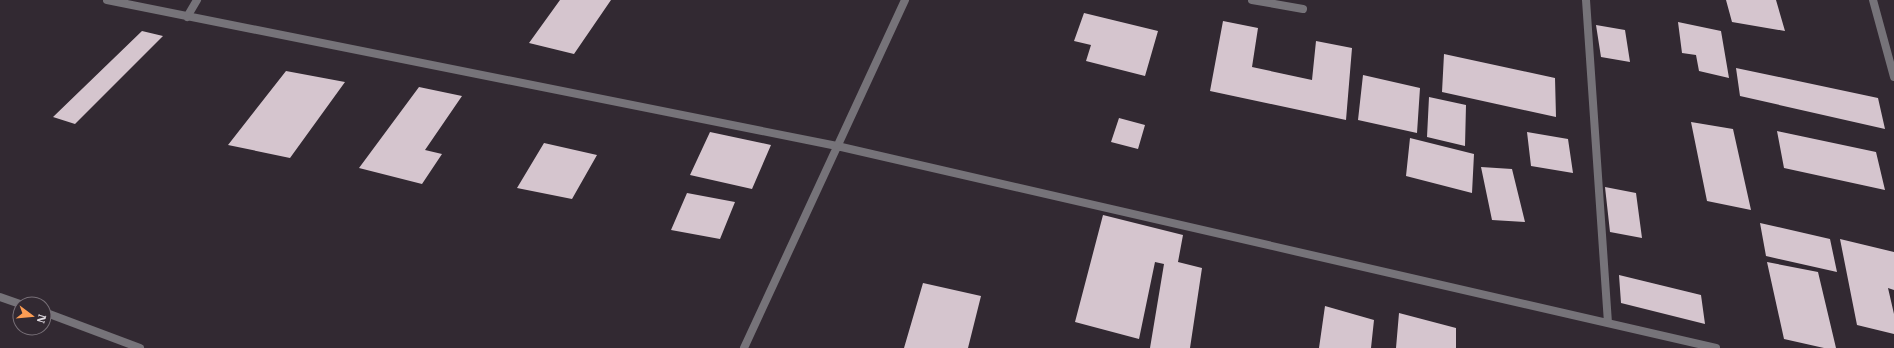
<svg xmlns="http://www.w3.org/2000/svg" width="1894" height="348" font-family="'IBM Plex Serif',serif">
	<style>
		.building { fill: #d5c5ce }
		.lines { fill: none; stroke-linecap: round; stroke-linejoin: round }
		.lane { stroke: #767379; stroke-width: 8 }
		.street { stroke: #767379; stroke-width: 8 }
	</style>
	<rect width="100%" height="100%" fill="#322932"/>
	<!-- building -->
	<path class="building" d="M560,0H611L574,54L529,43Z
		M1726,0H1776L1785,31L1732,22Z
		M1084,13L1158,31L1145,76L1086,61L1091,45L1074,41Z
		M1223,21L1258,28L1252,67L1312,80L1316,41L1352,48L1346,120L1210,91Z
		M1678,22L1721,31L1729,78L1699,71L1696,55L1682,53Z
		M1596,25L1625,30L1630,62L1601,57Z
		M142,31L163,36L75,124L53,117Z
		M1444,54L1555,78L1556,117L1442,92Z
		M1736,68L1878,98L1885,129L1740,96Z
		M286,71L345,82L290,158L228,145Z
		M1363,75L1420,88L1417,133L1358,120Z
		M419,87L462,96L425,150L442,154L422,184L359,168Z
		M1429,97L1466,105L1465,146L1427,137Z
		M1119,118L1145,125L1138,149L1111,142Z
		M1691,122L1733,129L1751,210L1707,201Z
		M1777,131L1876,152L1885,190L1784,168Z
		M710,132L771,145L752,189L690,175Z
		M1527,132L1568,139L1573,173L1531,166Z
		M1410,138L1474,154L1472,193L1406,176Z
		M544,143L597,155L572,199L517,188Z
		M1481,167L1512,169L1525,222L1492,220Z
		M1605,187L1636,193L1642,238L1610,232Z
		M687,193L735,202L720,239L671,230Z
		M1103,215L1183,235L1178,262L1202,268L1190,348H1150L1164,264L1155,262L1139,339L1075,322Z
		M1760,223L1830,239L1837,272L1766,256Z
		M1840,239L1894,252V290L1888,288L1894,314V334L1857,325Z
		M1767,262L1818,272L1836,348H1824L1784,339Z
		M1619,275L1701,295L1705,324L1621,303Z
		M923,283L981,296L968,348H904Z
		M1325,306L1374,320L1371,348H1319Z
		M1399,313L1456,328V348H1396Z"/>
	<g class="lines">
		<!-- lane -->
		<path class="lane" d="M1252,0L1303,9
			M0,297L20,304
			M44,312L140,348"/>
		<!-- street -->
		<path class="street" d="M107,0L837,146L1716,348
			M1586,0L1608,323
			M1873,0L1894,77
			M187,17L197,0
			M744,348L905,0"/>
	</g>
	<!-- north arrow -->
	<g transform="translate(32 316) rotate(106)"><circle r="19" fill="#322932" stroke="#787078"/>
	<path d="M0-3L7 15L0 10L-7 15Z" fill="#fd9d54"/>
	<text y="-6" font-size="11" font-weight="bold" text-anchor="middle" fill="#e0dae1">N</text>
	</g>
</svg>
